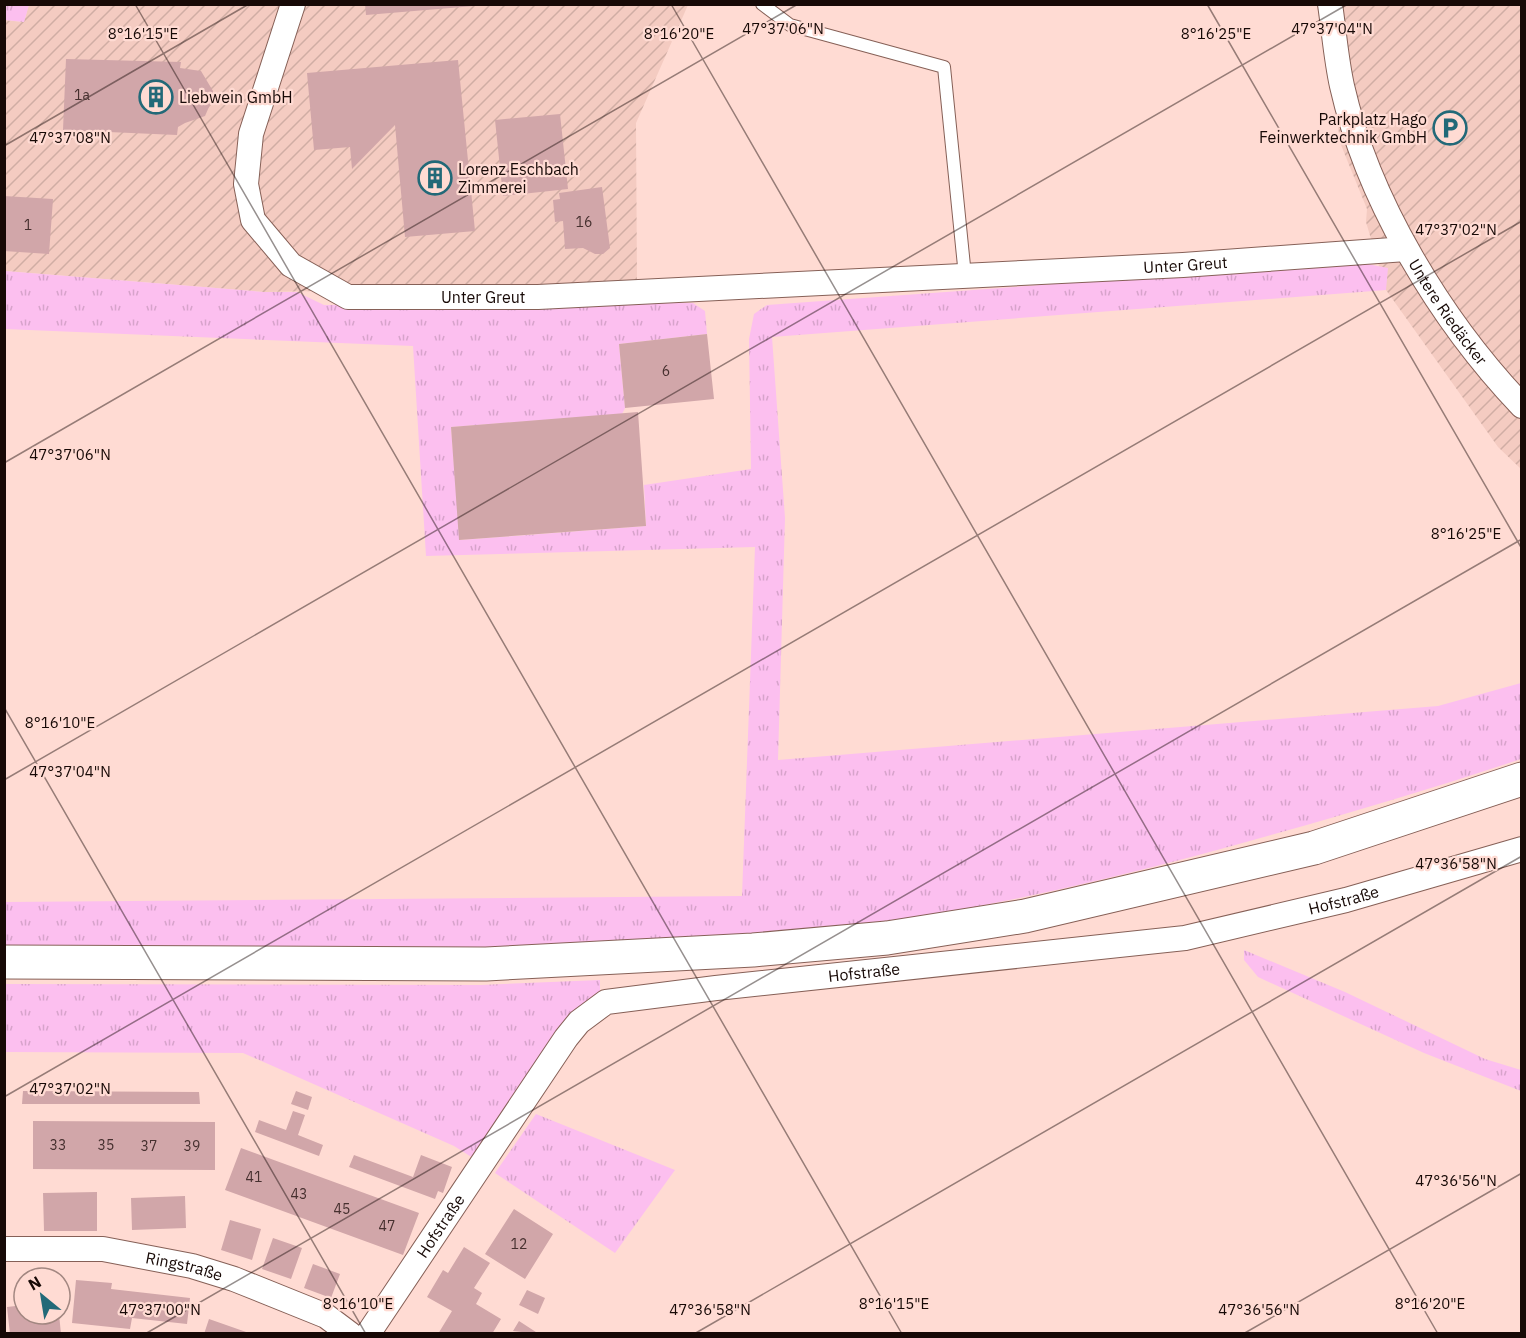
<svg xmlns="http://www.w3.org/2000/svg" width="1526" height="1338" font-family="'IBM Plex Sans',sans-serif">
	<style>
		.industrial { fill: url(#industrial-furrows) }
		.grass { fill: url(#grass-tufts) }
		.building { fill: #d1a6a9 }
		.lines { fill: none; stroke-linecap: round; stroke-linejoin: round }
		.lane-casing { stroke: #866057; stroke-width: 14 }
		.street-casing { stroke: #866057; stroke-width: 26 }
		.secondary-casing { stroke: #866057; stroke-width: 35 }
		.lane { stroke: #fff; stroke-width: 12 }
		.street { stroke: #fff; stroke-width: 24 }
		.secondary { stroke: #fff; stroke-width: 33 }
		.ticks { fill: none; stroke: #170906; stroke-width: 1.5; stroke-opacity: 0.45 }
		.labels { text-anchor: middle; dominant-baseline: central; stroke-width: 4.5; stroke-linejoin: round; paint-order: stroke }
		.number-label { font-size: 14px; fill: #46302f }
		.poi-label { font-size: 16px; fill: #170906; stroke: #ffdbd3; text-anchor: start }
		.street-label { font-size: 16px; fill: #170906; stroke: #ffdbd3 }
		.ticks-label { font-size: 15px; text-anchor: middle; fill: #170906; stroke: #ffdbd3; stroke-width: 4.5; stroke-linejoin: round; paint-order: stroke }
	</style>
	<defs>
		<pattern id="industrial-furrows" width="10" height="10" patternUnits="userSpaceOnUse" patternTransform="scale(1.5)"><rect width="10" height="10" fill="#f4cbc1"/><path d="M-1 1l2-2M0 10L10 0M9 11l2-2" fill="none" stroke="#d0ada4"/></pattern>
		<pattern id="grass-tufts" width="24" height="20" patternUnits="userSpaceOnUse" patternTransform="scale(1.5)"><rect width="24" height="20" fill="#fcbfef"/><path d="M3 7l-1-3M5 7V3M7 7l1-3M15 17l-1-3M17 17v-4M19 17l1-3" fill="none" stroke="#d7a3cb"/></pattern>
	</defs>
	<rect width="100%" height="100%" fill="#ffdbd3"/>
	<!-- industrial -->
	<path class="industrial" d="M29,4L688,5L636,123L637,285L264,292L5,271L4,20L24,22Z
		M1317,5H1521V469L1498,447L1386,290L1366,222L1367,209L1341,145Z"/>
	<!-- grass -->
	<path class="grass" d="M4,5H29L24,22L5,20Z
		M1357,262L1388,268L1386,290L772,337L785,518L778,760L1438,706L1521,683V759C1414,795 1305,826 1195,856C1096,882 995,906 893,920C599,960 300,947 5,946V902L742,896L755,547L426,556L413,346L5,329V271L264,292H297L324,305L693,303L705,311L707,334L619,344L625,408L622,414L451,427L460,540L646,526L644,485L751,469L749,339L754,314L767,305Z
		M1244,950L1345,992L1485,1059L1521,1070V1091L1424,1053L1258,977L1244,960Z
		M600,980V997L473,1158L454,1146L243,1053L5,1052V984L481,985Z
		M536,1114L675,1170L615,1253L495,1173Z"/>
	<!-- building -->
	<path class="building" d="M365,4H474V6L366,15Z
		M66,59L181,62L180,68L201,71L213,91L212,100L205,116L185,123L178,127L177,135L63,130Z
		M458,60L475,231L405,237L395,125L352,169L350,147L314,150L307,73Z
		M560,114L568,189L503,196L495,120Z
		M602,187L610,248L603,254H595L583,248L565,249L563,221L555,222L553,200L560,199L559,193Z
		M4,196L53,199L49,254L4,251Z
		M707,334L714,399L625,408L619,344Z
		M638,412L646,526L459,540L451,427Z
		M23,1091L199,1092L200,1104H22Z
		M296,1091L312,1097L308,1110L291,1104Z
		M293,1111L305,1115L298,1135L323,1145L319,1156L255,1132L259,1120L286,1130Z
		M33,1121L215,1122V1170L33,1169Z
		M241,1148L419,1213L403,1255L225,1190Z
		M354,1155L413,1177L421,1155L452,1167L443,1193L438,1191L435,1199L349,1167Z
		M97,1192V1231H44L43,1193Z
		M185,1196L186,1228L132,1230L131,1198Z
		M514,1209L553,1234L525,1279L485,1254Z
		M230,1220L261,1229L252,1260L221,1250Z
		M273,1238L302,1248L291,1279L262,1269Z
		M464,1247L490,1263L474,1288L482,1293L476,1304L501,1319L492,1334H438L452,1311L427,1297L443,1270L448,1273Z
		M313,1264L340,1274L331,1298L304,1288Z
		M76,1280L112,1283L111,1289L190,1298L187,1324L132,1318L130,1329L72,1323Z
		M527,1290L545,1298L538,1314L519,1305Z
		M24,1305V1314H59L61,1334H10L7,1307Z
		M209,1319L249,1333V1334H204Z
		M519,1321L539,1334L513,1331Z"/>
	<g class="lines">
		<defs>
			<path id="lane" d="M762,4L790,25L944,67L965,276"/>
			<g id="street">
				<path id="s1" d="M293,4L251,134L246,184L253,220L291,265L348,297H538L1183,265L1406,249"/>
				<path id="s2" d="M1330,4C1334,31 1336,59 1342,86C1368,201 1441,321 1522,406"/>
				<path id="s3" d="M4,1249H103L192,1266L234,1279L326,1316L350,1334"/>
				<path id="s4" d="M368,1334L566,1038L579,1022L606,1002L716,988L1185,938L1346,900L1522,849"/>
			</g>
			<path id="secondary" d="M4,962L486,964L753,950L887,938L1025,916L1314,848L1522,779"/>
		</defs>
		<!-- lane casing -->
		<use href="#lane" class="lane-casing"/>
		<!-- street casing -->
		<use href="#street" class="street-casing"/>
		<!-- secondary casing -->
		<use href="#secondary" class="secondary-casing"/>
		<!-- lane -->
		<use href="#lane" class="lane"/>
		<!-- street -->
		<use href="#street" class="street"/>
		<!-- secondary -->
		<use href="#secondary" class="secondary"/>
	</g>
	<!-- ticks -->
	<path class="ticks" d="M135,4L902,1334M671,4L1438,1334M1207,4L1522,549M4,146L249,4M4,463L798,4M4,707L366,1334M4,780L1348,4M4,1097L1522,221M145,1334L1522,539M694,1334L1522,856M1243,1334L1522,1173"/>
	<!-- icons -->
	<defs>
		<symbol id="building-ring" viewBox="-11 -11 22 22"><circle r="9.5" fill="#ffdbd3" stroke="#226978" stroke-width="1.5"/><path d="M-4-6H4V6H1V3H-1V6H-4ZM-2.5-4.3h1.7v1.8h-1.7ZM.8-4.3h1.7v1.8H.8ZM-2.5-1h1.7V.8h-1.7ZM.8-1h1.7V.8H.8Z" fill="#226978"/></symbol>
		<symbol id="parking-ring" viewBox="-11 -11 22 22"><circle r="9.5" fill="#ffdbd3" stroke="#226978" stroke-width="1.5"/><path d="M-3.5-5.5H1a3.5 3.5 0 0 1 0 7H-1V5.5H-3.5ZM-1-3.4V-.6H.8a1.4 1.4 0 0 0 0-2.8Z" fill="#226978"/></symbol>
	</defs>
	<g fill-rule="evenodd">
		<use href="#building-ring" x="137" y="78" width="38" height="38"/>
		<use href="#parking-ring" x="1431" y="109" width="38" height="38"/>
		<use href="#building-ring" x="416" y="159" width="38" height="38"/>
	</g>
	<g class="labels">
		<!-- number labels -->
		<g class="number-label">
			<text x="82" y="95">1a</text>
			<text x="584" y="222">16</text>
			<text x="28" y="225">1</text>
			<text x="666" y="371">6</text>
			<text x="58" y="1145">33</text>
			<text x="106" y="1145">35</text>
			<text x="149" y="1146">37</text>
			<text x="192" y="1146">39</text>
			<text x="254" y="1177">41</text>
			<text x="299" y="1194">43</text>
			<text x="342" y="1209">45</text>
			<text x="387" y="1226">47</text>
			<text x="519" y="1244">12</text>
		</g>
		<!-- poi labels -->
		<g class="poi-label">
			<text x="179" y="97">Liebwein GmbH</text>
			<text x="1427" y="119" text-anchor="end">Parkplatz Hago<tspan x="1427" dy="18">Feinwerktechnik GmbH</tspan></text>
			<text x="458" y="169">Lorenz Eschbach<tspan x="458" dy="18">Zimmerei</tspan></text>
		</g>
		<!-- street labels -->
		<g class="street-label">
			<text stroke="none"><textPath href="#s1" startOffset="1186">Unter Greut</textPath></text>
			<text stroke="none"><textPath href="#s1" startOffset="483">Unter Greut</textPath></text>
			<text stroke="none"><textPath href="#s2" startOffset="334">Untere Riedäcker</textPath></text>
			<text stroke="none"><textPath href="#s4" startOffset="1156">Hofstraße</textPath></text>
			<text stroke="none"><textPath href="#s4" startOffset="670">Hofstraße</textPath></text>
			<text stroke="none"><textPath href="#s4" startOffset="130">Hofstraße</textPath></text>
			<text stroke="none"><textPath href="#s3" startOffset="182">Ringstraße</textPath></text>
		</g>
	</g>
	<g class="ticks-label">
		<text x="783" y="34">47°37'06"N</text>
		<text x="1332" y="34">47°37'04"N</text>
		<text x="143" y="39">8°16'15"E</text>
		<text x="679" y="39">8°16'20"E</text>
		<text x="1216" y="39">8°16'25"E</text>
		<text x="70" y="143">47°37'08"N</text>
		<text x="1456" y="235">47°37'02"N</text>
		<text x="70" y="460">47°37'06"N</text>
		<text x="1466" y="539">8°16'25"E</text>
		<text x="60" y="728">8°16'10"E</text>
		<text x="70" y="777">47°37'04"N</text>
		<text x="1456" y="869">47°36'58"N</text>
		<text x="70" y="1094">47°37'02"N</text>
		<text x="1456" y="1186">47°36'56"N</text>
		<text x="358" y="1309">8°16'10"E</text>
		<text x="894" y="1309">8°16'15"E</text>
		<text x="1430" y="1309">8°16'20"E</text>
		<text x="160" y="1315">47°37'00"N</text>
		<text x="710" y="1315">47°36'58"N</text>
		<text x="1259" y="1315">47°36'56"N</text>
	</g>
	<!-- border -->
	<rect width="1526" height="1338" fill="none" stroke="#170906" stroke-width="12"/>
	<!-- north arrow -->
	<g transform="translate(42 1296) rotate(330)"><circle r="28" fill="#ffdbd3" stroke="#a28781" stroke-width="1.5"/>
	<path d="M0-4.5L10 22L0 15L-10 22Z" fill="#226978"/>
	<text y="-9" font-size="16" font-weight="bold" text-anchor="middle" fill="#170906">N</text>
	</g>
</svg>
